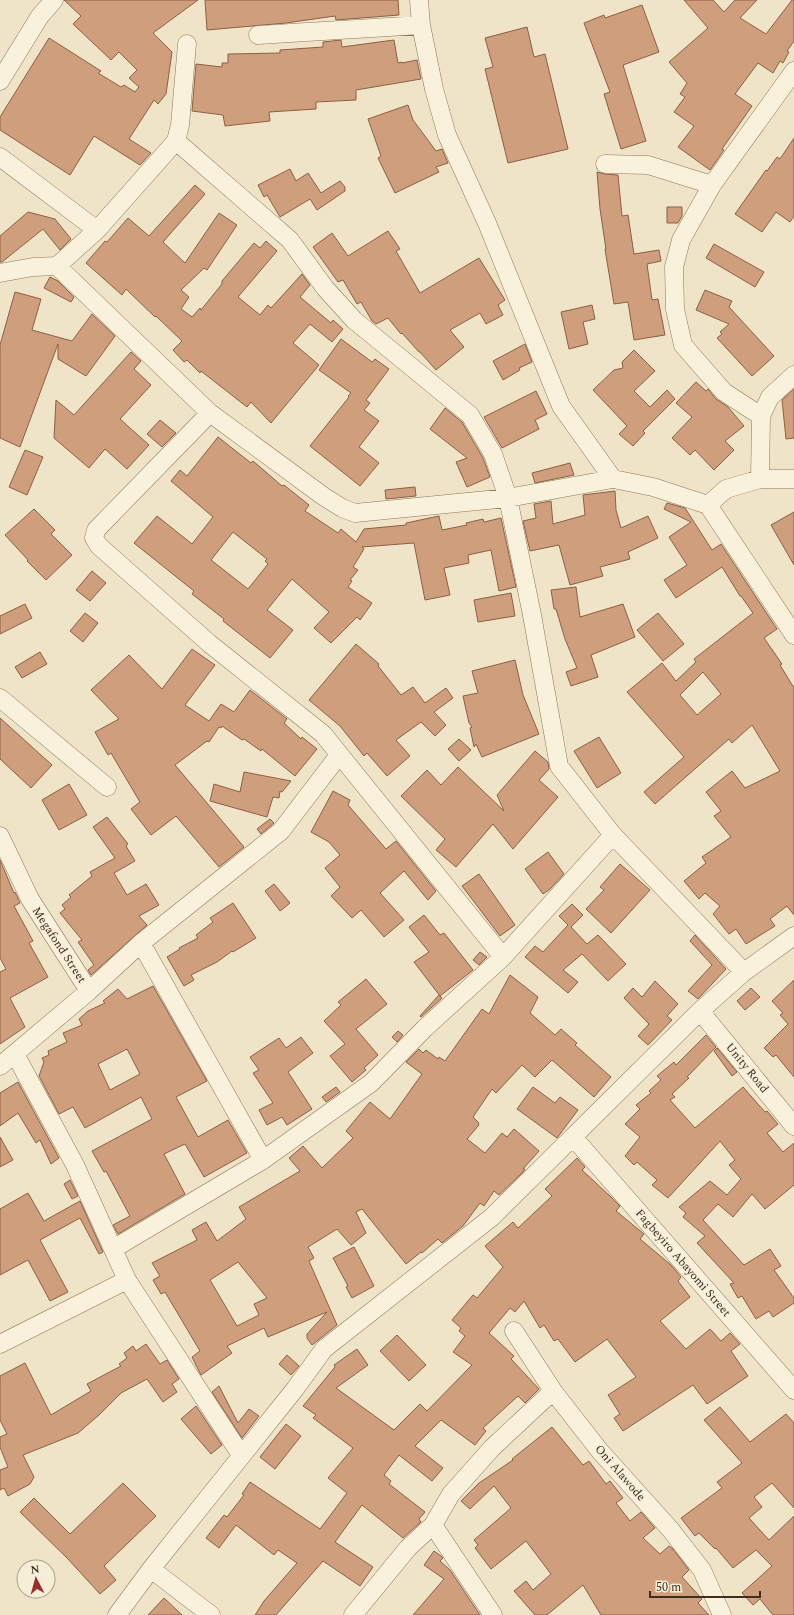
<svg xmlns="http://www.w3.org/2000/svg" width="794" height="1615" font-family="Spectral,serif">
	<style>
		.building { fill: #cf9f7d; stroke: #8d5f41; fill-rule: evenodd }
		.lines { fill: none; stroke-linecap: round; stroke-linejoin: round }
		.minor-casing { stroke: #8d765c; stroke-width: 19 }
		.minor { stroke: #faf1dc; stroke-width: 18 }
		.labels { text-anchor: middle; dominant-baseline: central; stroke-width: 3; stroke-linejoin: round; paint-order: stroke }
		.street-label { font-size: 12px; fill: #3d2e20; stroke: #f7eed8 }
	</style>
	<rect width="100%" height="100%" fill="#f0e4c8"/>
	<!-- building -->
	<path class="building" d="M64,0H198L153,33L172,52L166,94L158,104L154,100L129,139L151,153L140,165L94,136L70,175L0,130V117L49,38L101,71L98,73L121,87L124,85L135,92L139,87L129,78L137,70L119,52L111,60L73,24L81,16Z
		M205,0H398L399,15L336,20L335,16L286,23L207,30Z
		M684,0H713L724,12L735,0H757L740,18L766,34L792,0H794V41L787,51L789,52L783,63L780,61L773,73L758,63L735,94L752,106L722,149L724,150L710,170L678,147L694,126L674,112L685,97L680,94L687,83L669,62L708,28Z
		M642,5L659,52L623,65L646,141L621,149L604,94L610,92L584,23L604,15L605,18Z
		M527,27L534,57L545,54L568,149L508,163L485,69L493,67L485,38Z
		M341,40L342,47L394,40L398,63L402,62V63L417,60L421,79L356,90V100L316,102V109L269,112L270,121L225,126L223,115L192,111L196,64L222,67V63H228V54L280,53V50L323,47V42Z
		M408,105L413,120L436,151L442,149L448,163L436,167L439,172L395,193L378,158L381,156L368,119Z
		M794,138V216L790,222L776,212L762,232L735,214L766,170L767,171L777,157L780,159Z
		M290,169L296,181L308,173L321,193L340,181L345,187V191L317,210L310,199L280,217L267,195L264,197L258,185Z
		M597,172L605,174L618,175L622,216L628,215L634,254L659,250L661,261L647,264L652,300L658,299L665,335L634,340L628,302L614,304L605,249H606L600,209Z
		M195,185L205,194L163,242L185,263L219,213L237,225L207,270L204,268L181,290L189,297L181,309L192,317L200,308L201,310L222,284V281L254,243L260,248L266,241L277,251L238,297L260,315L268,305L271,308L302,274L310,285L300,297L331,323L333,320L343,329L332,342L310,324L293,343L319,365L271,423L251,402L247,407L201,371L200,373L187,360L184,362L173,350L182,341L156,316L155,317L126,289L122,295L86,263L105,241L107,242L128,218L149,236Z
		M667,207H682V216L678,223H667Z
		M28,212L55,219L71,239L60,250L43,229L2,262H0V236Z
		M388,231L400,249L396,251L420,293L479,258L505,300L498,305L503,315L486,324L480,313L450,330L464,347L436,370L420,352H419L402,333L401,334L388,318L376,324L372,321L361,302L357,304L343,280L338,282L313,247L332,233L348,256Z
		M714,244L764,272L755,287L706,258Z
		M50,277L58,281L74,297L71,302L44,288Z
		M705,290L732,301L729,307L774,356L752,376L717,338L722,334L720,332L729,324L696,310Z
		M15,292L41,299L32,330L72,341L92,314L115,336L86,376L58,359V344L20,447L0,438V345Z
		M592,305L595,319L583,322L588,344L569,349L561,312Z
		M341,339L372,362L375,359L389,369L366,400L370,403L364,410L379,421L359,447L379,463L360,486L310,446L349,397L348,396L351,393L319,370Z
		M525,344L532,362L519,368L520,370L503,380L493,361Z
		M634,350L655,371L634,391L650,407L667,390L675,399L643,431L645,433L633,446L619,434L627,426L593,390L614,370L623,368L622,362Z
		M131,352L141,361L134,369L151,385L120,419L149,445L127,469L105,449L89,468L54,438L56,400L74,415Z
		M696,382L706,391L708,389L716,399L728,407L744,426L725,441L734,450L714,470L695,450L690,455L672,438L692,417L676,403Z
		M794,389V438L786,439L782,400Z
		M536,391L547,414L535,420L539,429L502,448L484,417Z
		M445,408L462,422L483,458L490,477L467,487L456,462L467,458L430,429Z
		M160,420L176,433L162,447L147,434Z
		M218,437L251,463L253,461L282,486L284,485L309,505L305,511L338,533L341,529L356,542L364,529L406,525V523L439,516L442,530L467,525L466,523L483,519L484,522L501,518L516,587L499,591L491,550L468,555L469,563L444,568L450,595L425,600L414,543L362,547L364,549L353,567L358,570L350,580L352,581L348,587L372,603L360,620L357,617L331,643L314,628L329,612L292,579L267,610L293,630L270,658L223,621L224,619L192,594L194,591L134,543L157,516L192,544L213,517L171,481L180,470L187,476ZM233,532L267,559L265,561L268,564L248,589L211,560Z
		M25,450L43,457L27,495L9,487Z
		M570,463L574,475L535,483L532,473Z
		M415,487L416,496L386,499L385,490Z
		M615,491L616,510L621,528L648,516L658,538L628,552L630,559L600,567L603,576L570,585L559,545L530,551L523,521L536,518L534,504L551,501L553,524L585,515L583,495Z
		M667,503L685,508L712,550L721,544L777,629L764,638L782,664L780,665L794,688V915L787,906L770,919L775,926L746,944L736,929L729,934L713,914L720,906L705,893L699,899L684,881L706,863L702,857L731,837L714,816L721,811L706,792L732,771L745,788L780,771L752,725L732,743L729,739L655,804L644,792L684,757L627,692L662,663L676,681L696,662L694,659L753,613L741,596H740L722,567L676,598L664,580L687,565L669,537L691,522L664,509ZM703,672L721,694L697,715L680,695Z
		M34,509L55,530L51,534L72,555L46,580L27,561L28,560L5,535Z
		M794,512V565L771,525Z
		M92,571L106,583L90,601L76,590Z
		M576,587L580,617L623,604L635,637L591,655L598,677L571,686L566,672L577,668L565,639L556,609H554L551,590Z
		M511,593L515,616L478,622L474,600Z
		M25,604L32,618L0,634V616Z
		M85,613L98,623L83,642L70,631Z
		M658,613L684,644L663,661L637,630Z
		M356,644L379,664L378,666L401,695L413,687L425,703L446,688L453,698L434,712L446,725L435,736L421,722L396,740L410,756L387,776L367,753L364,756L340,726L309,700Z
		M192,649L215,665L185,705L209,721L221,704L234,712L250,690L287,719L284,723L301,739L302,737L317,749L295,776L262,749L261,751L244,739L242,740L222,726L221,728L219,727L209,742L207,741L175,765L244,847L219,867L176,816L151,835L131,809L140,802L111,753L108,755L95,732L119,719L91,690L129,655L162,689Z
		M40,652L47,664L22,678L15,667Z
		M515,660L523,695L539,734L482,757L476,744L474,747L470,728L472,727L469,723L463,696L478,693L472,671Z
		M0,718L52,765L31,788L0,759Z
		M599,737L621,773L597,788L574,751Z
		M459,739L471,750L459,761L448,749Z
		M535,751L548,762L549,769L539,780L558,797L513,849L493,824L456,867L436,850L445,839L401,796L427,770L441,785L458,767L504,811L497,795Z
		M244,772L291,781L282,792L280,791L279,798L273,797L267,817L210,801L214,784L240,792Z
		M69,784L87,815L59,830L42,800Z
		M333,791L350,800L348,805L386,849L396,841L436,891L428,900L404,871L380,893L404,920L384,937L361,910L352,918L331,896L340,887L325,868L340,855L329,842L311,832Z
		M107,817L128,844L126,846L135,861L114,873L127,895L146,884L159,905L139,916L147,925L91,975L88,970L94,965L78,942L82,940L60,913L65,909L62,905L71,897L69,895L92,876L90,872L115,858L93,827Z
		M270,819L274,823L261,834L257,829Z
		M548,852L564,874L550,889L543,894L525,869Z
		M0,860L14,893L15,892L20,903L14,906L33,941L29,943L48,977L10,998L25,1027L0,1044V972L6,969L0,958Z
		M620,864L650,890L611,933L586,909L604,890L600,887Z
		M479,874L515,925L500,936L462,886Z
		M274,884L290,903L280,911L265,891Z
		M233,903L256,938L233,952L232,951L217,962L191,975L194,980L184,986L167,957L180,949L179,948L198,938L196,935L213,922L210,918Z
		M572,904L583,915L571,927L587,944L598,935L626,964L608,981L582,954L563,970L578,982L568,993L525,957L535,946L543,952L568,925L559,916Z
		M424,915L440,935L444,933L473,970L440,996L442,998L421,1017L420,1016L439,995L440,996L414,962L429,952L409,927Z
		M695,935L726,969L698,999L688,991L712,965L690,941Z
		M480,952L487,957L479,965L473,960Z
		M510,975L538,997L530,1013L555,1035L561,1029L577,1043L575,1045L611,1077L594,1097L552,1060L535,1077L522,1065L496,1093L492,1089L473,1117L479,1123L478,1124L479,1125L467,1139L485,1153L502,1133L507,1137L514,1129L539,1151L523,1169H525L523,1172L499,1195L494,1191L484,1206L480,1203L463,1226L442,1243L438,1239L422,1253L421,1252L406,1264L362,1209L356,1212L366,1233L351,1245L337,1229L308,1247L314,1258L309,1261L337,1325L312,1345L307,1338V1334L327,1312L268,1337L264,1328L227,1346L232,1353L201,1375L192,1357L200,1351L165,1292L161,1294L153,1280L160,1276L152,1263L197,1240L192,1230L206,1222L217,1241L246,1219L239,1207L300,1171L289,1158L303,1146L322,1168L353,1138L346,1131L370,1102L390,1119L422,1074L406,1062L419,1049L423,1053L426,1050L438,1059L439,1057L445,1061L482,1009L489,1014ZM238,1262L267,1298L254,1304L259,1315L237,1326L210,1280Z
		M366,979L387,1004L356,1029L378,1055L364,1068L366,1070L352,1082L330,1056L345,1044L324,1021L341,1005L338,1002Z
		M794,980V1077L776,1055L773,1057L764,1048L788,1024L780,1015L783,1013L772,1001Z
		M655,981L678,1004L667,1016L672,1020L648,1045L638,1036L649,1024L624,998L633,988L642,997Z
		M153,986L207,1081L176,1097L198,1137L228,1120L247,1153L204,1177L185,1144L164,1154L185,1194L118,1234L113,1225L130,1216L106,1171L104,1172L92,1151L152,1119L141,1097L85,1128L73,1107L59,1114L39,1076L44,1062L42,1058L49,1055L48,1051L67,1042L63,1033L82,1025L79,1019L88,1011L105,1003L103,1001L118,989L127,999ZM127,1049L140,1074L110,1090L98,1064Z
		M751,988L760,997L745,1010L737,1001Z
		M398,1031L403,1035L397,1042L392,1037Z
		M706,1035L716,1047L687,1077L689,1078L672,1094L675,1097L670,1100L695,1128L743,1087L765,1112L767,1111L778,1124L767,1133L783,1152L794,1143V1185L765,1209L752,1194L733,1217L718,1204L703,1220L744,1265L770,1249L781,1266L774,1270L794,1298V1303L773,1317L769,1311L756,1319L742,1296L738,1298L730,1284L734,1283L697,1243L705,1236L683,1217L686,1213L679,1207L710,1181L727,1195L741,1179L729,1165L735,1160L720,1141L668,1198L652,1185L657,1180L637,1162L634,1165L625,1156L640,1137L625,1124L640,1109L636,1105L651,1093L649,1091L661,1080L657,1076L674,1062L676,1065Z
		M301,1037L313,1053L288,1072L312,1109L287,1125L282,1117L267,1125L259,1110L273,1103L253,1073L259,1070L250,1057L279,1038L286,1048Z
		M717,1048L737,1072L732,1076L714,1051Z
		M18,1082L59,1158L51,1164L40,1140L36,1143L18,1113L0,1126V1093Z
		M336,1087L340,1092L326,1102L322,1097Z
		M533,1087L555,1103L560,1097L578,1110L557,1138L517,1109Z
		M0,1137L13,1160L0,1167Z
		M577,1158L585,1167L582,1170L611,1197L620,1206L616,1211L644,1234L640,1239L671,1265L681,1277L678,1281L690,1297L660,1321L686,1349L710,1329L721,1341L730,1333L740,1344L731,1351L748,1376L707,1404L693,1385L623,1431L614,1418L620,1414L608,1395L636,1377L607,1339L575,1362L558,1339L554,1341L544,1325L540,1328L524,1301L515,1312L510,1308L489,1333L514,1356L511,1359L539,1389L525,1403L518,1396L483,1428L486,1431L475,1445L441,1420L415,1446L443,1468L432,1481L399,1455L384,1475L391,1481L389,1484L425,1512L419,1519L421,1522L403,1538L362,1505L335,1542L373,1567L360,1586L323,1561L276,1615H255L264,1601L297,1563L278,1550L274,1555L236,1525L219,1548L206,1538L224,1515L227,1517L244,1495L242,1494L250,1482L320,1529L347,1493L328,1478L353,1448L313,1418L316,1415L303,1406L335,1367L334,1365L357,1349L368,1365L336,1388L394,1430L420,1404L427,1411L472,1365L453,1352L465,1336L459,1331L461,1328L452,1320L473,1295L477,1298L503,1267L485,1246L513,1222L518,1228L552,1196L545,1189Z
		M70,1180L78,1196L72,1199L64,1184Z
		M28,1193L44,1221L80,1201L103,1252L99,1254L80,1218L40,1240L68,1292L50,1301L28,1260L0,1275V1209Z
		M354,1247L374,1286L352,1298L346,1287L348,1286L333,1258Z
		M397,1335L426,1365L409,1381L380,1351Z
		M146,1344L160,1364L167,1360L179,1379L172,1384L177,1392L163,1402L147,1379L121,1393L99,1415L78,1433L23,1455L34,1477L30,1484L8,1496L4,1488L0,1490V1470L8,1467L0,1447V1437L7,1434L0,1420V1376L25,1363L51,1415L91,1391L87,1384L121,1366L119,1364L127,1358L124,1353L133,1346L136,1351Z
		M287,1355L299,1366L291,1375L279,1364Z
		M219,1386L238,1423L249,1409L259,1416L242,1438L212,1392Z
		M196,1406L222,1445L211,1454L181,1419Z
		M720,1407L750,1442L786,1414L794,1423V1508L772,1483L754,1497L762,1507L749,1518L769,1540L794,1516V1615H773L760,1599L753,1605L742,1593L772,1566L756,1550L733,1568L716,1548L715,1549L699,1533L695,1536L681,1518L722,1488L717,1482L742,1463L704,1420Z
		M286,1424L301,1436L275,1469L260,1457Z
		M552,1427L583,1465L589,1461L606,1484L610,1481L623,1498L616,1503L630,1521L641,1512L655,1528L643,1538L660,1554L669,1546L673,1549L689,1570L682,1577L702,1599L698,1603L709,1615H601L583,1585L547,1615H535L514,1591L526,1581L533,1590L551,1574L526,1541L491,1569L475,1548L478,1545L474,1540L511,1508L494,1486L470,1509L461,1501L479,1483L513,1460L512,1459Z
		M123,1483L156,1516L104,1566L116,1580L100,1594L67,1558L20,1512L34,1498L70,1534Z
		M434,1551L441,1556L443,1558L440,1561L450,1570L480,1615H413L444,1579L424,1565Z
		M164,1598L182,1615H148Z"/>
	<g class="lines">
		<defs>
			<path id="minor" d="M419,0L421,25L434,89L447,135L487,223L561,406L613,479L653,487L708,505L794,635
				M258,35L421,25
				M0,81L40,16L54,0
				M176,141L290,240L325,288L354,320L470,415L493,454L508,498L532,615L559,766L613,835L744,972
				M0,157L97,230
				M605,164L648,165L712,185
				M57,266L97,230L176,141L180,125L187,44
				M0,273L33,267L57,266L210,413L323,496L342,508L355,513L508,498L613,479
				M210,413L96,530L94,538L99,546L210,644L323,734L503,957
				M761,416L724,392L683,345L675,309L674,267L681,240L712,185L794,71
				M760,479L761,416L770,397L794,375
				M708,505L726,489L760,479H794
				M0,698L107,787
				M0,836L30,899L89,991
				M141,943L263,1160
				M700,1011L794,1126
				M15,1054L75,1165L127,1280L241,1455
				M0,1066L89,991L141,943L281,831L339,755
				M573,1137L794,1390
				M113,1249L263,1160L371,1083L425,1028L503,957L613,835
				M514,1331L553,1391L599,1450L670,1529L702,1570L722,1615
				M0,1344L127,1280
				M433,1525L493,1615
				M151,1569L211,1615
				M117,1615L151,1569L295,1389L324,1349L492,1217L700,1011L744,972L794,936
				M353,1615L408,1548L433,1525L451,1494L492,1448L553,1391"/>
		</defs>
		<!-- minor casing -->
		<use href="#minor" class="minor-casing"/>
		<!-- minor -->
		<use href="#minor" class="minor"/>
	</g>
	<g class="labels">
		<!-- street labels -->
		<g class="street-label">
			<text transform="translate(59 945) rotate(57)">Megafond Street</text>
			<text transform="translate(747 1068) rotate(51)">Unity Road</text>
			<text transform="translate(683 1263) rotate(49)">Fagbeyiro Abayomi Street</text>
			<text transform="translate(620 1473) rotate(49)">Oni Alawode</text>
		</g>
	</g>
	<!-- north arrow -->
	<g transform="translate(36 1579) rotate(354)"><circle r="19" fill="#f7eed8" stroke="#ada18e"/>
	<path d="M0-3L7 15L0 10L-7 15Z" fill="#9e2a2b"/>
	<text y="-6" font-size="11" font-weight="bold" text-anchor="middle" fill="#3d2e20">N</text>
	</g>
	<!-- scale -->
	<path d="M650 1591v6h110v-6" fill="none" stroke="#3d2e20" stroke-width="2"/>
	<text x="656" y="1591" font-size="12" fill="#3d2e20" stroke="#f7eed8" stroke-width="3" paint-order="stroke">50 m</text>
</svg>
